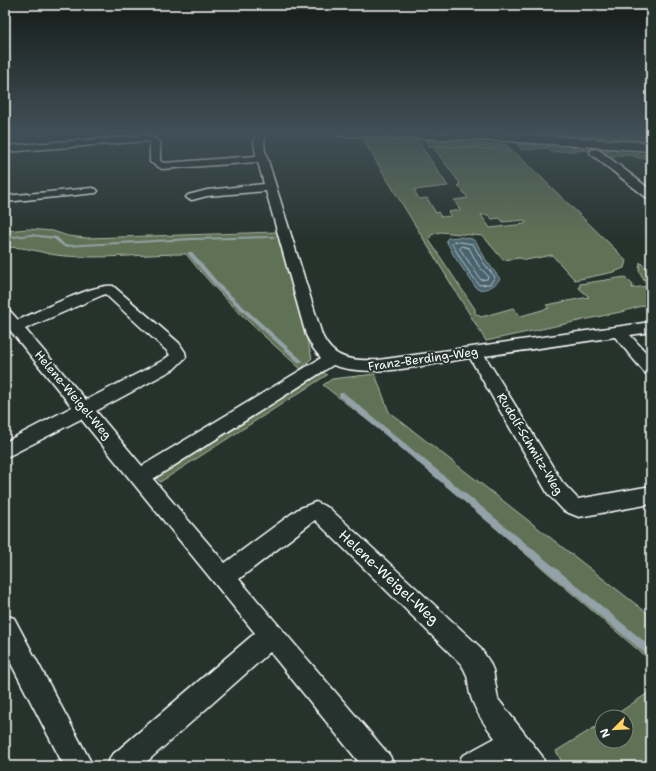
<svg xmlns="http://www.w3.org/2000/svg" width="656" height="771" font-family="'Shantell Sans',sans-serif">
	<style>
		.green { fill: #607254; stroke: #b0b8aa; fill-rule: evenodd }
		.water { fill: #4a646e; stroke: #92a2a8 }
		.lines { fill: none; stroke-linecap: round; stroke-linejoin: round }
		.shore { stroke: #b7c1c5; stroke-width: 1 }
		.stream { fill: #92a2a8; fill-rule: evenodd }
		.street-casing { stroke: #fff; stroke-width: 3 }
		.secondary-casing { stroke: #fff; stroke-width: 3 }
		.street { fill: #26332d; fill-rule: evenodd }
		.secondary { fill: #26332d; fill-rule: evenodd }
		.labels { text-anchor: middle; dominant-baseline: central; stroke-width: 4; stroke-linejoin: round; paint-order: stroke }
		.street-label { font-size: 12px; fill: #fff; stroke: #26332d }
		.near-street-label { font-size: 14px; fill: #fff; stroke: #26332d }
	</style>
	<rect width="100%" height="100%" fill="#26332d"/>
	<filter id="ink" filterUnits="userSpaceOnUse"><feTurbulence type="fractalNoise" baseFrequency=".025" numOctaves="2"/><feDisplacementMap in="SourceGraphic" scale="8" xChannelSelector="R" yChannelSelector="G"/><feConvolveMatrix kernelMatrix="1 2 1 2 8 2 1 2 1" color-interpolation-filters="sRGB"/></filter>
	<g filter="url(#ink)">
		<!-- green -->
		<path class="green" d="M527,132H651V141Z
			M363,140L418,141L448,186L414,190L419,199L427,198L436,213L438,212L441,217L451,216L448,212L460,210L454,200L468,198L458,185L460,184L459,182L433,147L429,146L427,141L507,145L512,151L505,150L499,147L435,146L499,149L503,152L516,153L616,250L626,261L624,268L614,272L575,280L552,255L526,260L520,258L503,260L483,236L440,232L431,235L429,240L475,309V313L481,317L513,308L521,316L549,308L546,305L589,297L579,288L580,284L625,277L633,285L632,288L648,286L639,271L640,262L651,273V303L625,311L486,341ZM481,215H488L492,219L500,218L503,222L524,220L526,222L525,224L490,228Z
			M517,144L589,150L551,152L547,148L522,150Z
			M599,150L651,155V158H638L631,155L610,157L614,161H613Z
			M28,229L53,231L68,236L87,238L277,232L312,358L301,369C260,333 220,297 186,254C146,254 105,259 65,256C44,255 26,245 5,248V231Z
			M324,372L327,375L160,482L156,478Z
			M375,374L389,412L651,616V661L395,442L323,385L332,379Z
			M651,691V766H564L556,751L602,723V741H626V717H612Z"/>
		<!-- water -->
		<path class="water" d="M460,237L472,239L476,242L486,260L500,279C495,286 486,291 477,289L454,256L446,240L448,238Z"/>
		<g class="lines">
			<!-- shore -->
			<path class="shore" d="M454,241L473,244L483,262L495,277L490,284L479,285L465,266L452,244Z
				M462,246L469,248L478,265L488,276L487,279L481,280L460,249Z"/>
			<!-- stream -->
			<path class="stream" d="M31,234L57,237L65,245L192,238L273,236L275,237L273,238L192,240L64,247L54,239L31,236L5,239V237Z
				M188,252H192L222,287L303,361L304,362L303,363H299L218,289L188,254Z
				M340,393H344L651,647V657L648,656L340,397L339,395Z"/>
			<defs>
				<path id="street" d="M258,132H268L264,141L265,151L322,335C333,360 353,361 378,360L651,322V332L630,335L651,358V375L645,373L615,337L485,356L562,482L578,499L651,486V504L579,517L564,511L548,494L470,358C428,364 373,379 333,365L153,479L225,563L298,509L316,502L329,508L479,646L489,661L493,670L498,699L542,756L546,766H515L510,760L500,766H458L462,756L495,738C484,724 475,711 470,694C467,680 470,678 461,664L315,520L239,579L390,756L394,766H362L270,652L142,766H107L111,756L255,633L81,419L5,458V442L72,407L5,324V309L10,311L18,320C37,312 97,282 113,286L179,343L185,352L186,357L174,369L96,411L142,466L321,358L313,348L306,335L266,191L207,196L192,200L188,199L186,197L188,195L207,190L264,184L258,162L162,169L150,162V143L147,141L5,152V146L149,135L160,142V161L164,163L256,156L254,141ZM105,294L167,351L170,355L162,361L86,400L25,329Z
					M595,149L599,150L651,190V199L647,198L591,154L590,152L591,150Z
					M92,188L96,189L98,191L96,193L5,202V196Z
					M5,615L14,618L93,766H64L5,652Z"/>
				<path id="secondary" d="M336,132L506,133L651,143V151L506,141L342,136L338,135Z"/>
			</defs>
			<!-- street casing -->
			<use href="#street" class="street-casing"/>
			<!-- secondary casing -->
			<use href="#secondary" class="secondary-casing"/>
			<!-- street -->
			<use href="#street" class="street"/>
			<!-- secondary -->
			<use href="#secondary" class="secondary"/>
		</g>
	</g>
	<!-- sky -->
	<linearGradient id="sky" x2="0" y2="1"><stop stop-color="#151c19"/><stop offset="0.55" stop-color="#415057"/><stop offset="1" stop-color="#415057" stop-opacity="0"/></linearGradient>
	<rect width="656" height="240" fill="url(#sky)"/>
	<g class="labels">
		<!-- street labels -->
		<g class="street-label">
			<text transform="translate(423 359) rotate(-8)">Franz-Berding-Weg</text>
			<text transform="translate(73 395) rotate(50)">Helene-Weigel-Weg</text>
			<text transform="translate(530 444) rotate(59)">Rudolf-Schmitz-Weg</text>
		</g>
		<!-- near-street labels -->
		<g class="near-street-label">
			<text transform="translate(389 577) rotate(43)">Helene-Weigel-Weg</text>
		</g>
	</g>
	<!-- margin -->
	<rect width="656" height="771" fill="none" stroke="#26332d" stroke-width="20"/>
	<rect x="10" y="10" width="636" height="751" fill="none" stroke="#fff" stroke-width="1.5" filter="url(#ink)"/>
	<!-- north arrow -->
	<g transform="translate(614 729) rotate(246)"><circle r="19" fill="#26332d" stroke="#7d8581"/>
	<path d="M0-3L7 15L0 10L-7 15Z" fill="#ffd166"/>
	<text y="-6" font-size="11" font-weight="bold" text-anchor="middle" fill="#ffffff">N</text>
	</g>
</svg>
